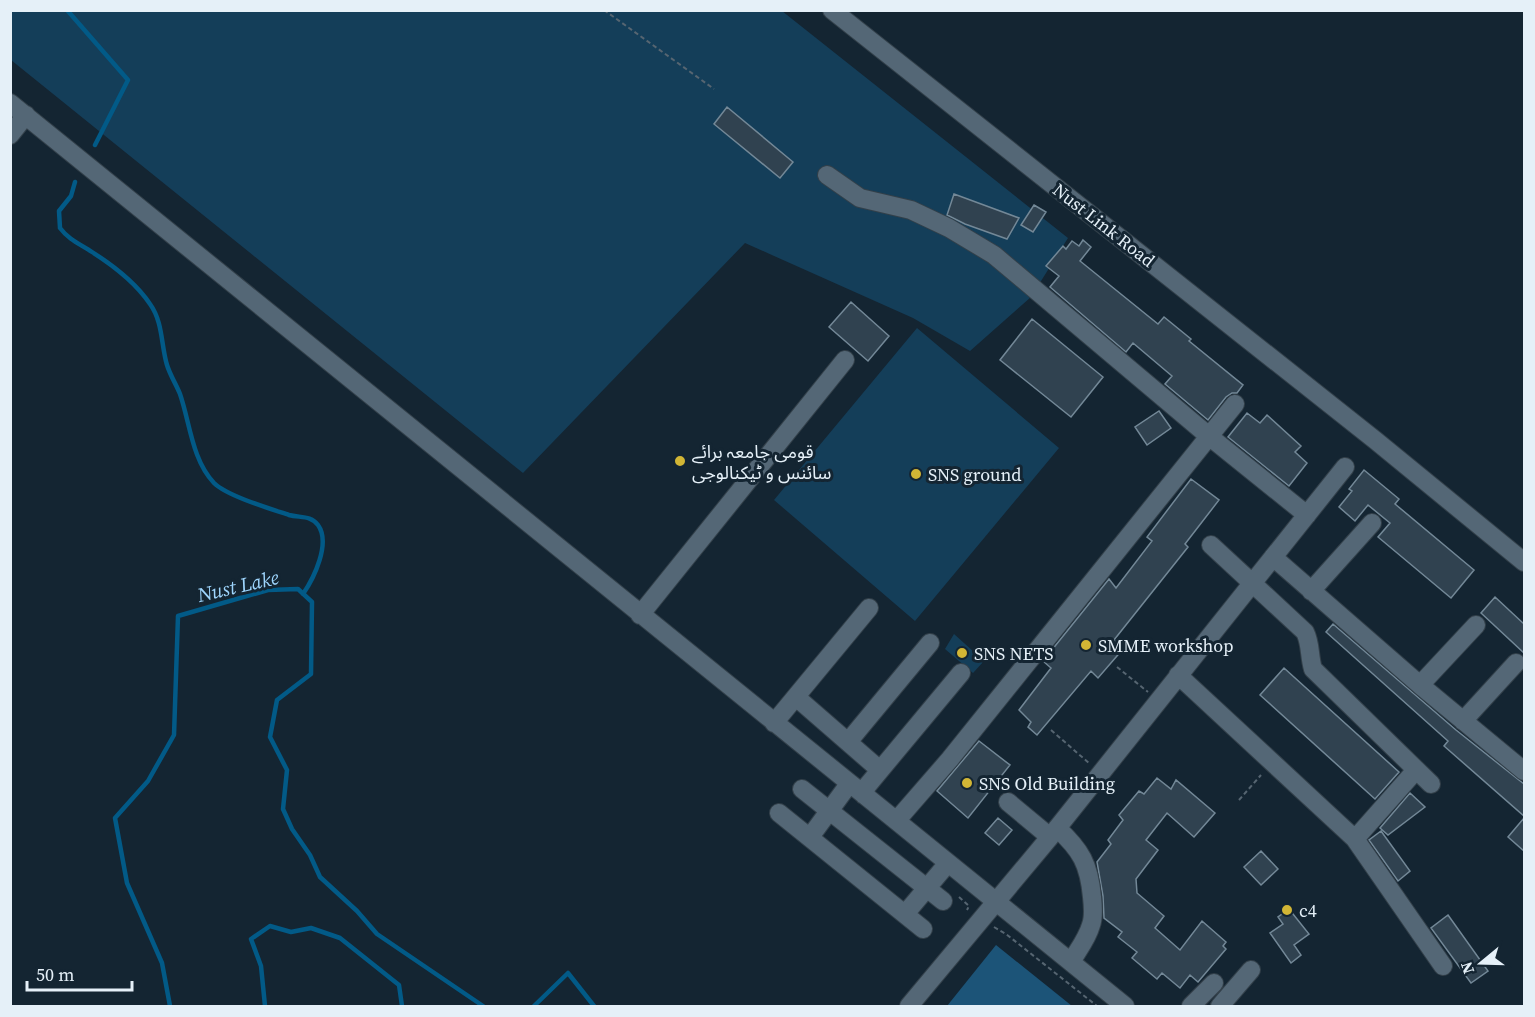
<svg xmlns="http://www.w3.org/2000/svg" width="1535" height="1017" font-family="'Source Serif 4','Noto Sans Arabic',serif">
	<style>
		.green { fill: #143e59 }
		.forest { fill: #1c5478 }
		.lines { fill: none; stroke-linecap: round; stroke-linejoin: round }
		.stream { stroke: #025a87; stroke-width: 4.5 }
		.building { fill: #304250; stroke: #738897; stroke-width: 1.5 }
		.minor-casing { stroke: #33404a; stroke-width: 20 }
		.path { stroke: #566571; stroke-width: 2; stroke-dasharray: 4.5 3; stroke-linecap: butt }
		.minor { stroke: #546776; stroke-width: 18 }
		.poi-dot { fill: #d2b635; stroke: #142532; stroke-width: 2 }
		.labels { text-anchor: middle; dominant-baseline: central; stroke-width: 6; stroke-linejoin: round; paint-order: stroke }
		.street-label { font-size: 18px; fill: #e5f0f8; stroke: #142532 }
		.poi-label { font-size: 18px; fill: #e5f0f8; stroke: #142532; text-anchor: start }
		.water-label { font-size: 20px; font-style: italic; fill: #9ed5fd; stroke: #142532 }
	</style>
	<rect width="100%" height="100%" fill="#142532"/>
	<!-- green -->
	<path class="green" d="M10,11H782L1068,238L1031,297L970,351L913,318L745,243L523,473L11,60Z
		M917,328L1059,448L915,621L774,500Z
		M954,634L984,661L973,673L945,649Z"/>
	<!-- forest -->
	<path class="forest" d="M996,945L1072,1006H947Z"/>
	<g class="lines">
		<!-- stream -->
		<path class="stream" d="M67,10L128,80L95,145
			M75,182L71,196L59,211L60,228C69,240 80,244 92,252C114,266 136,283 150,304C163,322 161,345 167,365C170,375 176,384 180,394C190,423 192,460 214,483C227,496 271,509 289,515C300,518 311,515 318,525C331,543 314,578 303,594
			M170,1006L162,963L127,883L115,818L148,781L174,735L178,616L268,590L298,589L312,602L311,674L277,700L270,737L287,770L283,809L292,829L310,855L320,877L357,911L377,934L483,1006
			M265,1006L261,966L251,939L270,926L291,932L311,928L340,938L399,985L402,1006
			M534,1006L568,973L594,1006"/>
	</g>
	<!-- building -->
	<path class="building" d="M727,107L793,162L780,178L714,124Z
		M954,194L1019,218L1007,239L965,224L947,215Z
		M1034,205L1046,212L1033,232L1021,225Z
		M1083,240L1091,247L1080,261L1158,324L1164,317L1191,339L1189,341L1243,385L1237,393H1232L1226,397L1208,420L1165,384L1172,376L1133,343L1126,352L1050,287L1059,276L1046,266L1063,246L1066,249L1072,241L1079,246Z
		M851,302L889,336L868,361L829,327Z
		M1032,319L1103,377L1071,417L1000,360Z
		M1159,411L1171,428L1147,445L1135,427Z
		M1247,413L1260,423L1267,415L1301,446L1295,452L1307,463L1289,486L1228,437Z
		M1364,470L1399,499L1395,504L1474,570L1451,598L1378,537L1390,523L1368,505L1355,521L1339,507L1352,491L1349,489Z
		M1191,479L1219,500L1185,544L1188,547L1114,640L1123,649L1098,678L1091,671L1037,735L1028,727L1031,722L1019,710L1051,668L1043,661L1109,579L1116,588L1152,541L1147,537Z
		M1495,597L1524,624V653L1481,613Z
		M1333,624L1456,730L1524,784V816L1444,746L1448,741L1326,632Z
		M1284,668L1399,772L1375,799L1260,695Z
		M979,741L1010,765L968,818L937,791Z
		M1157,778L1171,789L1176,780L1215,813L1194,837L1167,813L1146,840L1158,850L1136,879L1137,893L1164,916L1155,928L1180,950L1202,921L1226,942L1223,946L1226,949L1198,982L1190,975L1180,988L1162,973L1157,979L1132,958L1137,952L1118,937L1122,932L1104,918L1103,896L1097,862L1111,844L1108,840L1123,820L1119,815L1139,791L1144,794Z
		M1410,793L1425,807L1388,835L1380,828Z
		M998,818L1012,830L999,845L985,833Z
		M1524,818V851L1508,837Z
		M1381,831L1410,871L1398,881L1369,840Z
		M1261,851L1278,869L1261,885L1244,867Z
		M1289,909L1309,934L1294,945L1301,955L1291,963L1270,933L1283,924L1278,917Z
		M1448,915L1488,971L1471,983L1431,928Z"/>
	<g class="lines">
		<defs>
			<path id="minor" d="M832,10L1375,440L1524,562
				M10,103L1125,1006
				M10,135L26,115
				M827,175L860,198L911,210L949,228L994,255L1210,437L1307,515
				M1211,545L1305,632C1311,644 1309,656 1313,669L1431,784
				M1273,557L1420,685L1524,771
				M1311,591L1372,523
				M640,615L845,360
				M1178,675L1355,839L1443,966
				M1420,685L1476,625
				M796,697L880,770
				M1463,721L1516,663
				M774,723L869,608
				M848,742L930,643
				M802,789L943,901
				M864,795L867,786L961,673
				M1008,802L1050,837
				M779,813L923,929
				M897,820L950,759L1235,404
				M1057,828C1081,850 1089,864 1092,897C1093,906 1094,917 1091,925C1087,939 1078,950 1071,962
				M810,837L849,784
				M1355,839L1416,770
				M905,914L948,863
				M909,1006L1050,837L1345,467
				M1191,1006L1214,983
				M1220,1006L1251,970"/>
		</defs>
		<!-- minor casing -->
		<use href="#minor" class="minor-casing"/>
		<!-- path -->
		<path class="path" d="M604,10L714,89
			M1117,667L1148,692
			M1051,730L1090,764
			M1239,800L1261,775
			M959,897L969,906L967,910
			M994,927L1006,934L1097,1006"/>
		<!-- minor -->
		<use href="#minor" class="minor"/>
	</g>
	<!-- markers -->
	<g class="poi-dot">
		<circle cx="680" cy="461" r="6"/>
		<circle cx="916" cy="474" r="6"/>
		<circle cx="1086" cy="645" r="6"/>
		<circle cx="962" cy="653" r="6"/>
		<circle cx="967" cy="783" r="6"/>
		<circle cx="1287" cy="910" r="6"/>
	</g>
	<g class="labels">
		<!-- street labels -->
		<g class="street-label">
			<text transform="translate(1104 225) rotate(38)">Nust Link Road</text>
		</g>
		<!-- poi labels -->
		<g class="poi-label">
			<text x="692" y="451">قومی جامعہ برائے<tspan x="692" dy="21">سائنس و ٹیکنالوجی</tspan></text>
			<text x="928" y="474">SNS ground</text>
			<text x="1098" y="645">SMME workshop</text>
			<text x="974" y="653">SNS NETS</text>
			<text x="979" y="783">SNS Old Building</text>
			<text x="1299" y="910">c4</text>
		</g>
		<!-- water labels -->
		<g class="water-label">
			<text transform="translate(238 586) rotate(-13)">Nust Lake</text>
		</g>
	</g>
	<!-- border -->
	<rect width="1535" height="1017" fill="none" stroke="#e5f0f8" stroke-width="24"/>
	<!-- north arrow -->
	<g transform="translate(1481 963) rotate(251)" stroke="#142532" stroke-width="4.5" paint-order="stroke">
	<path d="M0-4.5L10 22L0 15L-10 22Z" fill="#e5f0f8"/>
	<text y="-9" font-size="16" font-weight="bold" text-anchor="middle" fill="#e5f0f8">N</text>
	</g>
	<!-- scale -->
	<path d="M27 981v9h105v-9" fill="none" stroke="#e5f0f8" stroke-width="3"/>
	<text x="36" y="981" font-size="18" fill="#e5f0f8" stroke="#142532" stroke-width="4.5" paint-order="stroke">50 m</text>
</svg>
